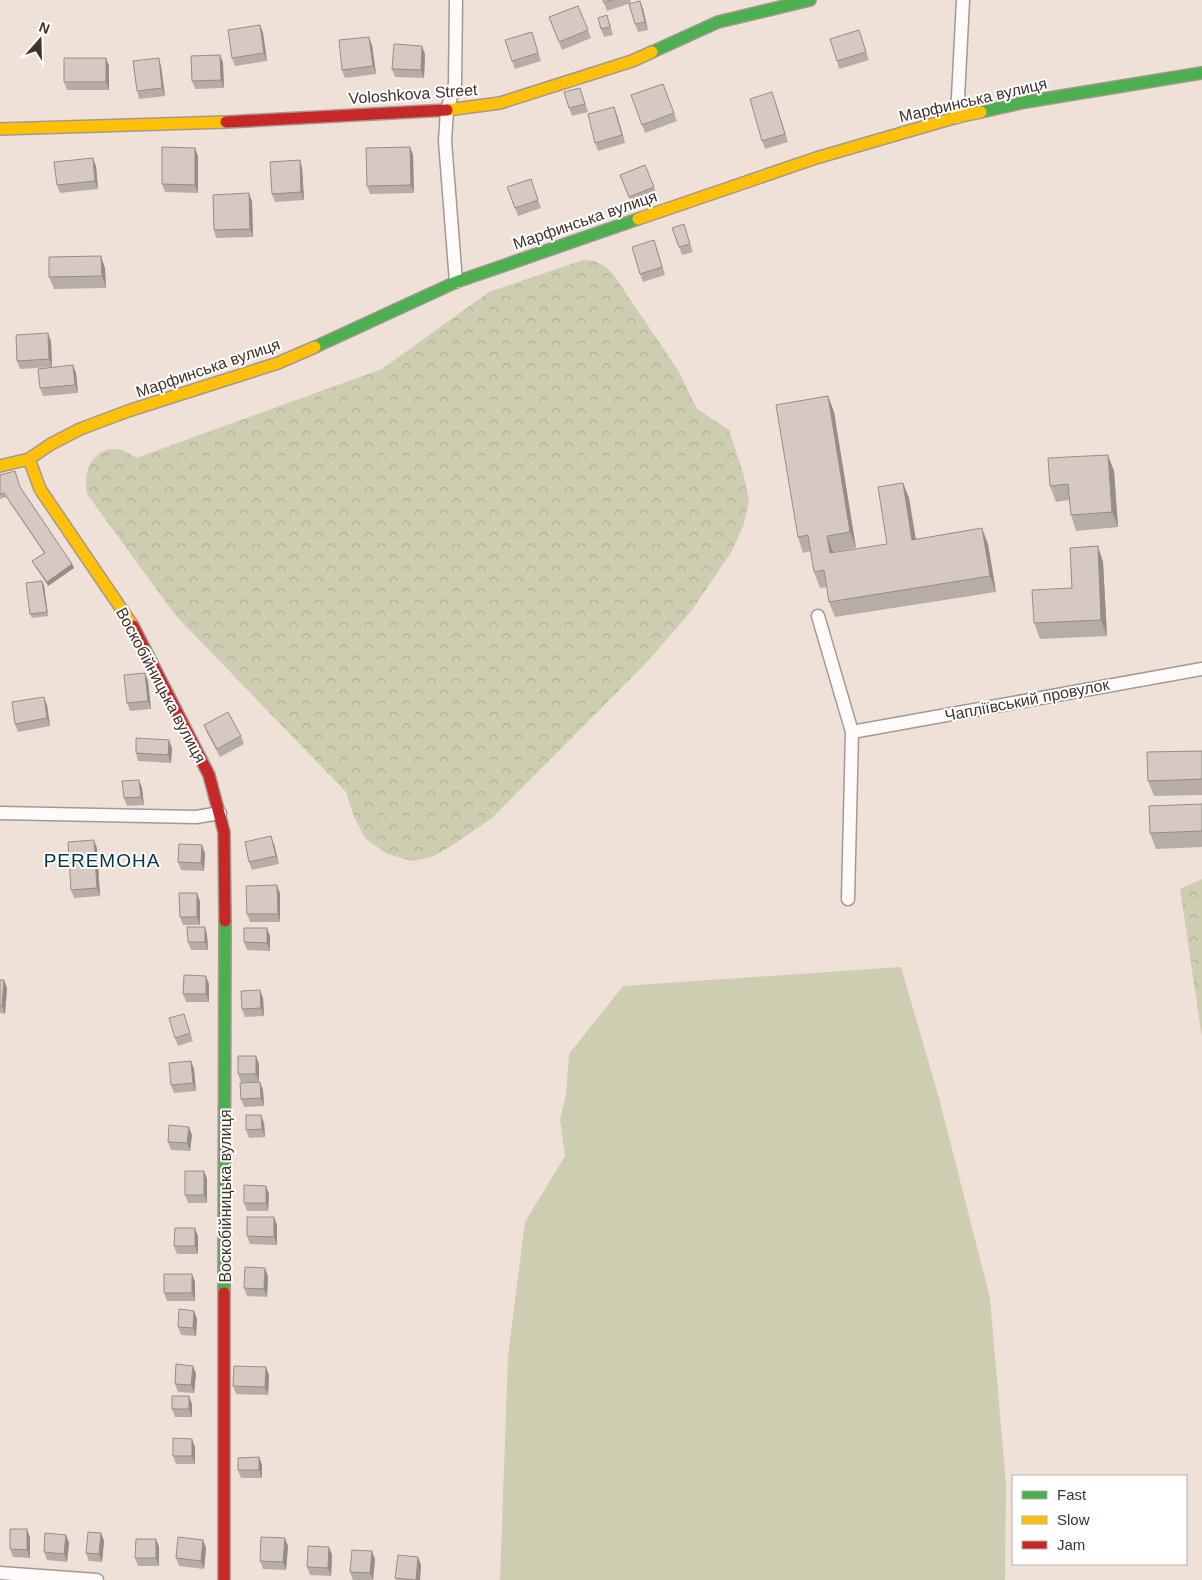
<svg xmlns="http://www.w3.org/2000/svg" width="1202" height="1580" font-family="Helvetica,sans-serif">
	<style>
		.forest { fill: url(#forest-crowns) }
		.garden { fill: #cdcdb1 }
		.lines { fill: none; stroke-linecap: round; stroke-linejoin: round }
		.street-casing { stroke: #a59890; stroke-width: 15 }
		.fast-casing { stroke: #a59890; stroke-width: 14 }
		.slow-casing { stroke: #a59890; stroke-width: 14 }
		.jam-casing { stroke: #a59890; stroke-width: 14 }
		.street { stroke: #fdfaf9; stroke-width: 12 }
		.fast { stroke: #4caf50; stroke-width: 11 }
		.slow { stroke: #ffc107; stroke-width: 11 }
		.jam { stroke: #c62828; stroke-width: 11 }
		.wall { fill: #b8ada6 }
		.shaded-wall { fill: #968d87 }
		.building { fill: #d6c9c1; stroke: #968d87 }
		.labels { text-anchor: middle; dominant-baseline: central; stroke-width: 4; stroke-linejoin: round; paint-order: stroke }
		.street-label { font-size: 16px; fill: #41332b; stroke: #fff }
		.quarter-label { font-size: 19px; letter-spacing: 1px; fill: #06354a; stroke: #fff }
	</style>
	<defs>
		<pattern id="forest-crowns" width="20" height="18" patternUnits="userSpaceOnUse" patternTransform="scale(1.25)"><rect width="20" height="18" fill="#cdcdb1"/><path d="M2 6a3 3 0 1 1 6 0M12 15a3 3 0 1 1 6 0" fill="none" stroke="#b1b098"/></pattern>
	</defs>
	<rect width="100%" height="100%" fill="#f0e1d8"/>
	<!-- forest -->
	<path class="forest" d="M583,260C597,260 603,264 613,274L678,370L697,409L729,430L744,476L749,500L744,524L732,551L692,610L648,661L491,819L451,846L432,857L412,861L387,854L366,839L354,817L346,792L176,616L87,494C80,460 107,435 136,458L382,369L489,292Z
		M1202,879V1038L1180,889Z"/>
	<!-- garden -->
	<path class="garden" d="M901,967L939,1098L990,1298L1006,1485L1005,1580H500L508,1356L525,1222L565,1156L560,1120L566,1095L569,1054L623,986Z"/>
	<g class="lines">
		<defs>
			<path id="street" d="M957,117L963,0
				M456,282L445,141L447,110L455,84L456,0
				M818,616L852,732L1202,669
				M0,813L196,817L220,813
				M848,899L852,732
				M0,1573L97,1580"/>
			<path id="fast" d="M652,52L718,22L810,0
				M981,112L1025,102L1202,73
				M315,347L456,282L638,219
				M224,1293L225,921"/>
			<path id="slow" d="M447,110L500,103L632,61L652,52
				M0,129L226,122
				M638,219L816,158L957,117L981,112
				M29,459L40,489L133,626
				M0,466L29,459L51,444L80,429L128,411L278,363L315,347"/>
			<path id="jam" d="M226,122L447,110
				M133,626L209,775L224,832L225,921
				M224,1580V1293"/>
		</defs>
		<!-- street casing -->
		<use href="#street" class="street-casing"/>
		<!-- fast casing -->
		<use href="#fast" class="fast-casing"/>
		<!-- slow casing -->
		<use href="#slow" class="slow-casing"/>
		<!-- jam casing -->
		<use href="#jam" class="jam-casing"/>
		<!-- street -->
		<use href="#street" class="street"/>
		<!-- fast -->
		<use href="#fast" class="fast"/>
		<!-- slow -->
		<use href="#slow" class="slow"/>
		<!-- jam -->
		<use href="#jam" class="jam"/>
	</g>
	<!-- wall -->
	<path class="wall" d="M603,0H630L631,3L607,11Z
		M578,6L591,38L562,50L549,17Z
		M643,9L648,30L638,32L635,24Z
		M610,23L613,35L604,37L601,29Z
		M260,25L263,33L267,61L235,66L232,58Z
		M532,32L541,61L515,69L512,61Z
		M862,38L869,60L839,69L837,61Z
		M372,45L376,74L345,78L342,70Z
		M425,54L424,78L395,77L392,69Z
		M220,55L223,63L224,88L195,89L192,81Z
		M106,58L109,66V90H67L64,82Z
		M161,66L165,96L139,99L137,91Z
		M663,84L677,121L645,133L631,95Z
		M583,96L588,112L572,116L569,108Z
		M775,100L788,142L765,149L762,141Z
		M617,115L625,143L598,151L595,143Z
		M410,147L413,155L414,193L370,194L367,186Z
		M198,156V193L165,192L162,184Z
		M300,160L302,168L304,200L275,202L272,194Z
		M645,165L657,195L632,205L620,175Z
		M96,166L98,189L60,193L57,185Z
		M531,179L541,208L518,216L507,187Z
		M252,201L253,237L216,238L214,230Z
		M684,224L693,252L682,255L672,228Z
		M657,248L665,275L643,282L640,274Z
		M105,268L106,288L54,289L49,277Z
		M51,341L52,367L20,369L17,361Z
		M76,373L78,393L43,396L40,388Z
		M828,396L834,412L856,548L833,552V553L887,544L903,483L909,498L916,539L988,544L996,592L835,617L829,602L827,587L820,588L814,572L811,551L803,553L798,537Z
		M1114,471L1118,527L1076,531L1071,515L1069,500L1056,502L1050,486Z
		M0,475L21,488L72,564L74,568L48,586L34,565L32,561L44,553L6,497L0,499Z
		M1103,562L1107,636L1040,639L1034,623L1072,588Z
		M44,585L48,616L32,618L30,614Z
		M145,673L148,681L151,709L130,711L127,703Z
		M47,705L50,726L18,732L15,724Z
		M204,725L241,736L244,744L220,757L207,733Z
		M172,748L171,763L138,761L136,753Z
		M1202,751V795L1154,796L1148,781Z
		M139,780L142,788L144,805L127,806L124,798Z
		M1202,804V847L1156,849L1150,833Z
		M274,844L279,864L252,870L249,862Z
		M97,848L100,896L74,898L71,890Z
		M205,853L204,871L181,870L178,862Z
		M280,893V922H250L247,914Z
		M200,901V925H183L180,917Z
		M205,927L207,935L208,950H191L188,942Z
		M270,936V951L247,950L244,942Z
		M0,980H4L7,988L5,1014L0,1013Z
		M209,984V1002H186L183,994Z
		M260,990L263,998L264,1016L245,1017L242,1009Z
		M184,1014L193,1041L178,1046L175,1038Z
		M191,1061L194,1069L196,1091L174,1093L171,1085Z
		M259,1064V1082H260L263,1090L264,1106L244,1107L241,1099L258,1082H241L238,1074Z
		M261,1115L264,1123L265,1137L249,1138L246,1130Z
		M192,1135L190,1151L171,1150L168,1142Z
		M204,1171L207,1179V1203H188L185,1195Z
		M266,1186L269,1194L268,1211H247L244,1203Z
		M274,1217L277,1225V1245L250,1244L247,1236Z
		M198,1236V1254H177L174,1246Z
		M268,1276L267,1297L247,1296L244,1288Z
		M195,1282V1301H167L164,1293Z
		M194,1311L197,1319L196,1336L181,1335L178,1327Z
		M193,1366L196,1374L194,1393L178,1392L175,1384Z
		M269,1375L268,1395L236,1394L233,1386Z
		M192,1404V1417H175L172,1409Z
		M195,1447V1464H176L173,1456Z
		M259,1457L262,1465V1478H241L238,1470Z
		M101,1533L104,1541L102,1562L89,1561L86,1553Z
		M66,1535L69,1543L67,1562L47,1560L44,1552Z
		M30,1537V1558L13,1557L10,1549Z
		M156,1539L159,1547V1566H138L135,1558Z
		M203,1540L206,1548L204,1569L179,1566L176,1558Z
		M288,1546L286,1570L263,1569L260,1561Z
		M329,1547L332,1555L331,1576L310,1575L307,1567Z
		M375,1559L373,1580H353L350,1572Z
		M421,1565L420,1580H396L395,1578Z"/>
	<!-- shaded-wall -->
	<path class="shaded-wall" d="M640,1L643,9L648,30L645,22Z
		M260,25L263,33L267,61L264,53Z
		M369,37L372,45L376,74L373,66Z
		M422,46L425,54L424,78L421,70Z
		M220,55L223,63L224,88L221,80Z
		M106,58L109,66V90L106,82Z
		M159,58L161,66L165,96L162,88Z
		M614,107L617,115L625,143L622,135Z
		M410,147L413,155L414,193L411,185Z
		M195,148L198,156V193L195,185Z
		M93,158L96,166L98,189L95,181Z
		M300,160L302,168L304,200L301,192Z
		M249,193L252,201L253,237L250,229Z
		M101,256L105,268L106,288L102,276Z
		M48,333L51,341L52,367L49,359Z
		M73,365L76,373L78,393L75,385Z
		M828,396L834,412L856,548L850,532Z
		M1108,455L1114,471L1118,527L1112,512Z
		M903,483L909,498L918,555L912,540Z
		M982,528L988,544L996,592L990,576Z
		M827,536L833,552L835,569L830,553Z
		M1098,546L1103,562L1107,636L1101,620Z
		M72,564L74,568L48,586L47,582Z
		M42,581L44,585L48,616L47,612Z
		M145,673L148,681L151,709L148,701Z
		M44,697L47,705L50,726L47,718Z
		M169,740L172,748L171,763L168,755Z
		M139,780L142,788L144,805L141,797Z
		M271,836L274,844L279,864L276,856Z
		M94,840L97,848L100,896L97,888Z
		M202,845L205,853L204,871L201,863Z
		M277,885L280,893V922L278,914Z
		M197,893L200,901V925L197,917Z
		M205,927L207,935L208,950L205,942Z
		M267,928L270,936V951L267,943Z
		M206,976L209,984V1002L206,994Z
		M4,980L7,988L5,1014L2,1006Z
		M260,990L263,998L264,1016L261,1008Z
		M256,1056L259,1064V1082L256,1074Z
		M191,1061L194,1069L196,1091L193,1083Z
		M260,1082L263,1090L264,1106L261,1098Z
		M261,1115L264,1123L265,1137L262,1129Z
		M189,1127L192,1135L190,1151L187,1143Z
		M204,1171L207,1179V1203L204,1195Z
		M266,1186L269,1194L268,1211L266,1203Z
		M274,1217L277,1225V1245L274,1237Z
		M195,1228L198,1236V1254L195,1246Z
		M265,1268L268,1276L267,1297L264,1289Z
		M192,1274L195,1282V1301L192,1293Z
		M194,1311L197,1319L196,1336L193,1328Z
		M193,1366L196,1374L194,1393L191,1385Z
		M266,1367L269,1375L268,1395L265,1387Z
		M189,1396L192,1404V1417L189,1409Z
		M192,1439L195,1447V1464L192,1456Z
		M259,1457L262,1465V1478L259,1470Z
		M27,1529L30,1537V1558L27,1550Z
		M101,1533L104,1541L102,1562L99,1554Z
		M66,1535L69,1543L67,1562L64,1554Z
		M285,1538L288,1546L286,1570L283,1562Z
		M156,1539L159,1547V1566L156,1558Z
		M203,1540L206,1548L204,1569L201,1561Z
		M329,1547L332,1555L331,1576L328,1568Z
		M372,1551L375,1559L373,1580L370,1573Z
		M418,1557L421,1565L420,1580H416Z"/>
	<!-- building -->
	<path class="building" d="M603,0H613L604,3Z
		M640,1L645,22L635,24L629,4Z
		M578,6L588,30L559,42L549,17Z
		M607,15L610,27L601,29L598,18Z
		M260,25L264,53L232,58L228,30Z
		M859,30L866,52L837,61L830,39Z
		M532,32L538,53L512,61L505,40Z
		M369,37L373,66L342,70L339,40Z
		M394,44L422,46L421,70L392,69Z
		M220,55L221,80L192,81L191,56Z
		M64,58H106V82H64Z
		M159,58L162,88L137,91L133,61Z
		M663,84L674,113L642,125L631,95Z
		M580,88L585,104L569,108L564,92Z
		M772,92L785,134L762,141L750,99Z
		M614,107L622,135L595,143L588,114Z
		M162,147L195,148V185L162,184Z
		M410,147L411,185L367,186L366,148Z
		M93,158L95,181L57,185L54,162Z
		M300,160L301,192L272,194L270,162Z
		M645,165L654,187L629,197L620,175Z
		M531,179L538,200L515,208L507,187Z
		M249,193L250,229L214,230L213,195Z
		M684,224L690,244L679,247L672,228Z
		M654,240L662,267L640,274L632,247Z
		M101,256L102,276L49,277V257Z
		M48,333L49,359L17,361L16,335Z
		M73,365L75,385L40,388L38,369Z
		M828,396L850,532L827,536L830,553L887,544L878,487L903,483L912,540L982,528L990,576L829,602L824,570L814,572L808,535L798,537L776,405Z
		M1108,455L1112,512L1071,515L1068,484L1050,486L1048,458Z
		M15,471L20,487L72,564L47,582L32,561L45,553L4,493L0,494V475Z
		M1098,546L1101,620L1034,623L1032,590L1072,588L1070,548Z
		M42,581L47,612L30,614L26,583Z
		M145,673L148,701L127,703L124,675Z
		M44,697L47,718L15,724L12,702Z
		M228,712L241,736L217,749L204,725Z
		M136,738L169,740L168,755L136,753Z
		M1202,751V779L1148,781L1147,752Z
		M139,780L141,797L124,798L122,781Z
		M1202,804V831L1150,833L1149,806Z
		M271,836L276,856L249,862L245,842Z
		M94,840L97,888L71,890L68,842Z
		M179,844L202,845L201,863L178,862Z
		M277,885L278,914H247L246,886Z
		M179,893H197V917H180Z
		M187,927H205V942H188Z
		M244,928H267V943L244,942Z
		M184,975L206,976V994H183Z
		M0,980H4L2,1006H0Z
		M260,990L261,1008L242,1009L241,991Z
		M184,1014L190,1033L175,1038L169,1018Z
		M238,1056H256V1074H238Z
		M191,1061L193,1083L171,1085L169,1063Z
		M260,1082L261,1098L241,1099L240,1083Z
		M246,1115H261L262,1129L246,1130Z
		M169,1125L189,1127L187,1143L168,1142Z
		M185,1171H204V1195H185Z
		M244,1185L266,1186V1203H244Z
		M247,1217H274V1237L247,1236Z
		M175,1228H195V1246H174Z
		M245,1267L265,1268L264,1289L244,1288Z
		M164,1274H192V1293H164Z
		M179,1309L194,1311L193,1328L178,1327Z
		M176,1364L193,1366L191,1385L175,1384Z
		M234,1366L266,1367L265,1387L233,1386Z
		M172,1396H189V1409H172Z
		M173,1438L192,1439V1456H173Z
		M259,1457V1470H238V1458Z
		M10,1529H27V1550L10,1549Z
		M88,1532L101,1533L99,1554L86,1553Z
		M45,1533L66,1535L64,1554L44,1552Z
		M178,1537L203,1540L201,1561L176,1558Z
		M261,1537L285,1538L283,1562L260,1561Z
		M136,1539H156V1558H135Z
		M308,1546L329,1547L328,1568L307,1567Z
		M352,1550L372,1551L370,1573L350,1572Z
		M398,1555L418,1557L416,1580L395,1578Z"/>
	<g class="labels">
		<!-- street labels -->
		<g class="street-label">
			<text transform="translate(413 94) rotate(-4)">Voloshkova Street</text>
			<text transform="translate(973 100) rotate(-13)">Марфинська вулиця</text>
			<text transform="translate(585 220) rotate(-19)">Марфинська вулиця</text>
			<text transform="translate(208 368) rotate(-19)">Марфинська вулиця</text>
			<text transform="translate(161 685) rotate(62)">Воскобійницька вулиця</text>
			<text transform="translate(1027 700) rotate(-11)">Чапліївський провулок</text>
			<text transform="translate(225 1196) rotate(-90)">Воскобійницька вулиця</text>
		</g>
		<!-- quarter labels -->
		<g class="quarter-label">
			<text x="102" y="860">PEREMOHA</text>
		</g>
	</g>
	<!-- legend -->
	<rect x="1012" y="1475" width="175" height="90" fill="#ffffff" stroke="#b3adaa"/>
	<rect x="1022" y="1491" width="25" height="8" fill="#4caf50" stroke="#b3adaa"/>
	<text x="1057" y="1500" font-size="15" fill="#41332b">Fast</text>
	<rect x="1022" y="1516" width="25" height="8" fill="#ffc107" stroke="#b3adaa"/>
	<text x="1057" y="1525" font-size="15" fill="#41332b">Slow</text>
	<rect x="1022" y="1541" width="25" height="8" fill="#c62828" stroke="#b3adaa"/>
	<text x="1057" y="1550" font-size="15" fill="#41332b">Jam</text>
	<!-- north arrow -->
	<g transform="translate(40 40) rotate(20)" stroke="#ffffff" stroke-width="4" paint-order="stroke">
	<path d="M0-4L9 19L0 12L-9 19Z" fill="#41332b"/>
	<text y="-8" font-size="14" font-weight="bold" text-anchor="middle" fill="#41332b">N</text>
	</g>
</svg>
